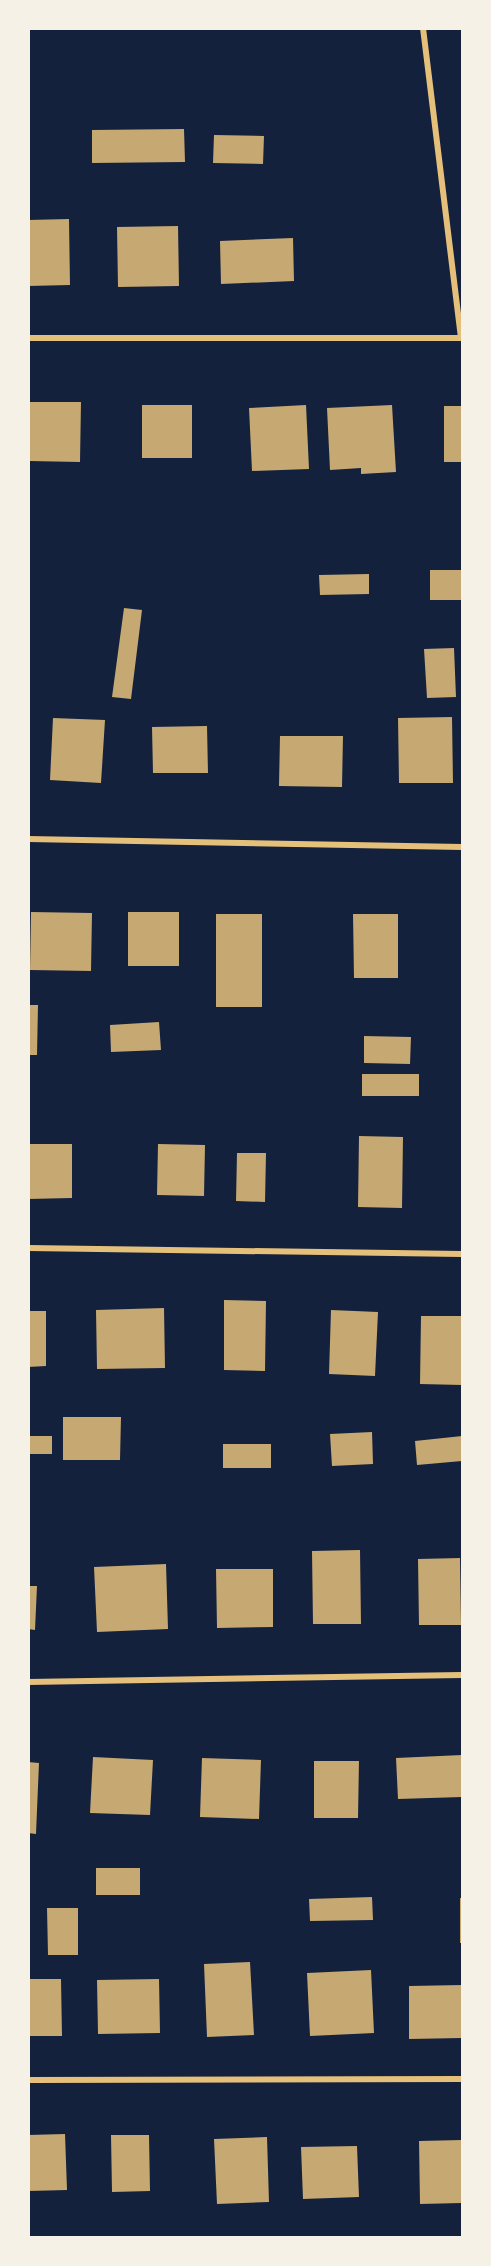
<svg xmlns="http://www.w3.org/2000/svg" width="491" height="2266" font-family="'DejaVu Sans',sans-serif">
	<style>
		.building { fill: #c6a872 }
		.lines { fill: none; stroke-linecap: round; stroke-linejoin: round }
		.minor { stroke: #e5c07b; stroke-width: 6 }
	</style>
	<rect width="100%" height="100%" fill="#14213d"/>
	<!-- building -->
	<path class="building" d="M184,129L185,162L92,163V130Z
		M214,135L264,136L263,164L213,163Z
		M69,219L70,285L28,286V220Z
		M178,226L179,286L118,287L117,227Z
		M293,238L294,281L221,284L220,241Z
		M30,402H81L80,462L29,461Z
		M142,405H192V458H142Z
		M306,405L309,469L252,471L249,408Z
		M392,405L396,472L361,474V468L330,470L327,408Z
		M444,406H462V462H444Z
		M430,570H462V600H430Z
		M369,574V594L320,595L319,575Z
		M124,608L142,610L131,699L112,697Z
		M454,648L456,697L427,698L424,649Z
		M452,717L453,783H399L398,718Z
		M53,718L105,720L101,783L50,780Z
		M207,726L208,773H153L152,727Z
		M280,736H343L342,787L279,786Z
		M31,912L92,913L91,971L30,970Z
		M128,912H179V966H128Z
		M216,914H262V1007H216Z
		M353,914H398V978H354Z
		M28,1005H38L37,1055H28Z
		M159,1022L161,1050L111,1052L110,1025Z
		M364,1036L411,1037L410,1064L364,1063Z
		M362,1074H419V1096H362Z
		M359,1136L403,1137L402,1208L358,1207Z
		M28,1144H72V1198L28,1199Z
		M158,1144L205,1145L204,1196L157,1195Z
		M237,1153H266L265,1202L236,1201Z
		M224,1300L266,1301L265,1371L224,1370Z
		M164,1308L165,1368L97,1369L96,1310Z
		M331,1310L378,1312L375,1376L329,1374Z
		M28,1311H46V1366L28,1367Z
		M421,1316H462V1385L420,1384Z
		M63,1417H121L120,1460H63Z
		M372,1432L373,1464L332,1466L330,1434Z
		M28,1436H52V1454H28Z
		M462,1436V1461L417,1465L415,1441Z
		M223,1444H271V1468H223Z
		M360,1550L361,1624H313L312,1551Z
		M460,1558L461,1625H419L418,1559Z
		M166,1564L168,1629L97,1632L94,1567Z
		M216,1569H273V1627L217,1628Z
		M28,1586H37L35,1630L28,1629Z
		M462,1755V1797L398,1799L396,1758Z
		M93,1757L153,1760L150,1815L90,1813Z
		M202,1758L261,1760L259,1819L200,1817Z
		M314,1761H359L358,1818H314Z
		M28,1762L39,1763L36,1834L28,1833Z
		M96,1868H140V1895H96Z
		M372,1897L373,1920L310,1921L309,1899Z
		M460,1898H462V1943H460Z
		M47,1908H78V1955H48Z
		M250,1962L254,2035L207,2037L204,1964Z
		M371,1970L374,2033L310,2036L307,1973Z
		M28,1979H61L62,2036H28Z
		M159,1979L160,2033L98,2034L97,1980Z
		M462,1985V2038L409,2039V1986Z
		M65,2134L67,2190L28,2191V2135Z
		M111,2135H149L150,2191L112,2192Z
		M267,2137L269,2202L217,2204L214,2139Z
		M462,2140V2203L420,2204L419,2141Z
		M357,2146L359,2197L303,2199L301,2147Z"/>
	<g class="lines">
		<!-- minor -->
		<path class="minor" d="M423,28L461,338
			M28,338H462
			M28,839L462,847
			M28,1248L462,1254
			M28,1682L462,1675
			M28,2080L462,2079"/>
	</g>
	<!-- border -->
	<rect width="491" height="2266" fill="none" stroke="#f6f1e7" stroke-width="60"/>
</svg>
